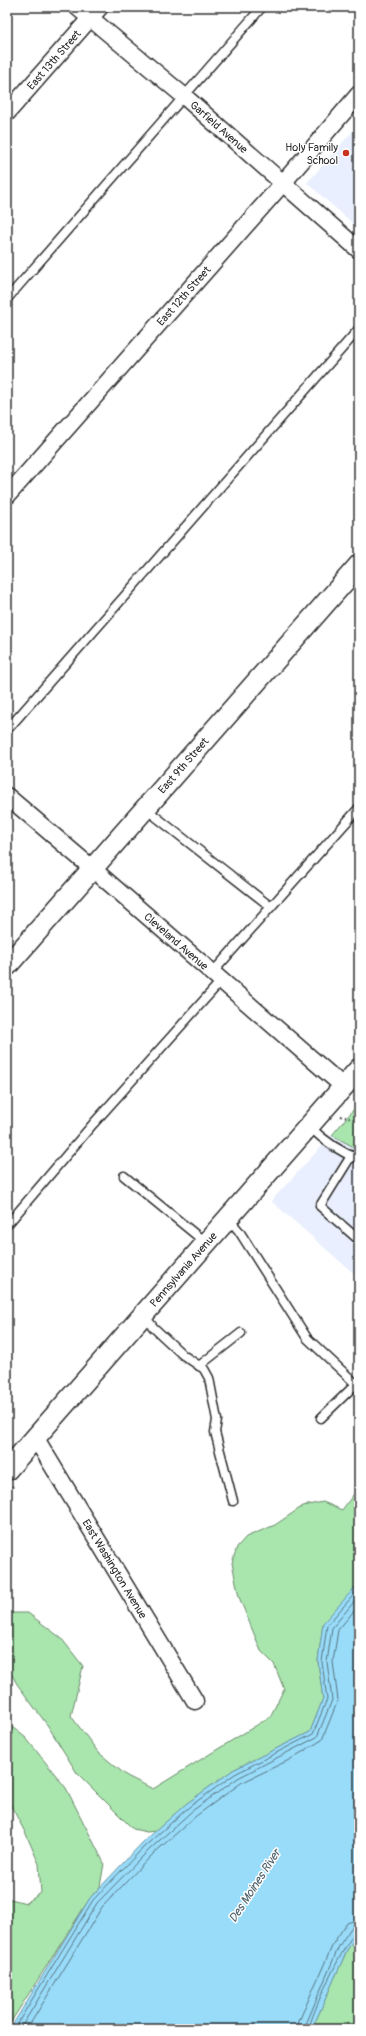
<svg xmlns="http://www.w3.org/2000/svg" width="366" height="2036" font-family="Pangolin,sans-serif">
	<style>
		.built { fill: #e9effe }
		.green { fill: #a9e6ad; stroke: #6a886c }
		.water { fill: #98dcfa; stroke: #6c95a7 }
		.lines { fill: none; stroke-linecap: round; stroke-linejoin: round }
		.shore { stroke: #57727e; stroke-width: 1 }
		.service-casing { stroke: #2b2b2b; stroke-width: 11 }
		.minor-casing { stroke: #2b2b2b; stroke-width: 19 }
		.tertiary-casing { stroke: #2b2b2b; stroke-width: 23 }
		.path { stroke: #2b2b2b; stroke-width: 2.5; stroke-dasharray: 1 3; stroke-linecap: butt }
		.service { stroke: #fff; stroke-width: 8 }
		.minor { stroke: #fff; stroke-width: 16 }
		.tertiary { stroke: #fff; stroke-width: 20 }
		.poi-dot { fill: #c8321e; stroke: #fff; stroke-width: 1.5 }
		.labels { text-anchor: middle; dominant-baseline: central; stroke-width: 3; stroke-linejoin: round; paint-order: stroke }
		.street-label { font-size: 11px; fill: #2b2b2b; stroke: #fff }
		.poi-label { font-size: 11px; fill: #2b2b2b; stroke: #fff; text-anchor: end }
		.water-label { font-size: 12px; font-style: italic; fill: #4c6069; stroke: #fff }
	</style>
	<rect width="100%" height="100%" fill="#fff"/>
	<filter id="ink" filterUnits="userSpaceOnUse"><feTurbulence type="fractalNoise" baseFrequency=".025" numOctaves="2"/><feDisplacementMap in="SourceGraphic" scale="8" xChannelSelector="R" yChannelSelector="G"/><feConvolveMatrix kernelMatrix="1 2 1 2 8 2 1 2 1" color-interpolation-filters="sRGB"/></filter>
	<g filter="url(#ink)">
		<!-- built -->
		<path class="built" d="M359,124V229L307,183Z
			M332,1135L359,1150V1278L271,1201Z"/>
		<!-- green -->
		<path class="green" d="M359,1103V1150L332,1135Z
			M359,1487V1583L323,1624L318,1661L323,1699L310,1732L233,1770L186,1804L156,1831L147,1832L133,1829L77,1773L48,1726L17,1684L7,1666V1613H28L61,1638L83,1666L71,1716L98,1752L127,1776L153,1789L270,1717L284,1689L274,1664L261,1651L239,1597L232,1563L237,1547L246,1537L275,1525L303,1506L323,1502L342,1510Z
			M7,1723L26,1738L66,1788L104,1863L100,1887L90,1898L7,2028V1898L26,1903L41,1893L39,1864L26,1834L7,1798Z
			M359,1932V2029H312L347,1950Z"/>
		<!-- water -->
		<path class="water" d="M359,1583V1932L347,1950L312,2029H10L90,1898L142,1843L186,1804L233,1770L310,1732L323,1699L318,1661L323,1623Z"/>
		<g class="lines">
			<!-- shore -->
			<path class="shore" d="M14,2029L93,1900L145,1846L189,1807L235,1774L313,1734L327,1699L322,1662L327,1625L359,1589
				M20,2029L97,1903L149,1850L192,1811L238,1778L317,1737L332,1700L327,1662L332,1628L359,1596
				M27,2029L102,1907L153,1854L196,1816L241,1783L289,1760L322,1740L338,1700L333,1662L338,1630L359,1605
				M297,2029L299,2021L334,1942L347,1923L359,1919
				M304,2029L339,1946L351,1928L359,1925
				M309,2029C310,2016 349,1931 359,1930"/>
			<defs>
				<path id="service" d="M7,299L262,7
					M7,730L359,329
					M146,809L271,907
					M213,972L359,808
					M309,1126C324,1141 340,1152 359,1159
					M351,1156L320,1206L359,1240
					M124,1176L206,1243
					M228,1218L239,1231L307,1338L356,1384L359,1381
					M7,1225L93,1124L222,980
					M144,1315L153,1327L183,1355L204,1369L209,1378L217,1420L215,1432L233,1501
					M199,1366L241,1333
					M321,1418L356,1384"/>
				<g id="minor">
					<path id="s1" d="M77,7L185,97L359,250"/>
					<path id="s2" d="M7,113L100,7"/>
					<path id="s3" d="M7,496L283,183L359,94"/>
					<path id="s4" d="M7,796L93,869L344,1087"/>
					<path id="s5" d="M35,1437L195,1701"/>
				</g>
				<g id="tertiary">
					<path id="s6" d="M7,966L359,565"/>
					<path id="s7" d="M7,1470L359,1069"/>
				</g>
			</defs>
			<!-- service casing -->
			<use href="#service" class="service-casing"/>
			<!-- minor casing -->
			<use href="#minor" class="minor-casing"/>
			<!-- tertiary casing -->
			<use href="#tertiary" class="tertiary-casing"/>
			<!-- path -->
			<path class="path" d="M341,1116L359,1121
				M7,1493L13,1486"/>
			<!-- service -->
			<use href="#service" class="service"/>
			<!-- minor -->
			<use href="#minor" class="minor"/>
			<!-- tertiary -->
			<use href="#tertiary" class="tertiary"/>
		</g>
	</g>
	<!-- markers -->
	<circle class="poi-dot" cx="346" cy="153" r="4"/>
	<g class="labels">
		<!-- street labels -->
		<g class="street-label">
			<text stroke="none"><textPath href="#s2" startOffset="71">East 13th Street</textPath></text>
			<text stroke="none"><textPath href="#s1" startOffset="186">Garfield Avenue</textPath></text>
			<text stroke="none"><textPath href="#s3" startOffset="267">East 12th Street</textPath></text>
			<text stroke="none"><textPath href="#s6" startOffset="267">East 9th Street</textPath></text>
			<text stroke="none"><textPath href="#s4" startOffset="223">Cleveland Avenue</textPath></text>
			<text stroke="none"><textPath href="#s7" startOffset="267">Pennsylvania Avenue</textPath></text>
			<text stroke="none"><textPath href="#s5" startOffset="154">East Washington Avenue</textPath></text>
		</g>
		<!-- poi labels -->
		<g class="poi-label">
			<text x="338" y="147">Holy Family<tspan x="338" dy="13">School</tspan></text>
		</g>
		<!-- water labels -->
		<g class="water-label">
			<text transform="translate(255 1886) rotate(-57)">Des Moines River</text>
		</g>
	</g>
	<!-- margin -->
	<rect width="366" height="2036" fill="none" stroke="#fff" stroke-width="24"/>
	<rect x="12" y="12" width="342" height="2012" fill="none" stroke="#2b2b2b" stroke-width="1.5" filter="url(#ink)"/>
</svg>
